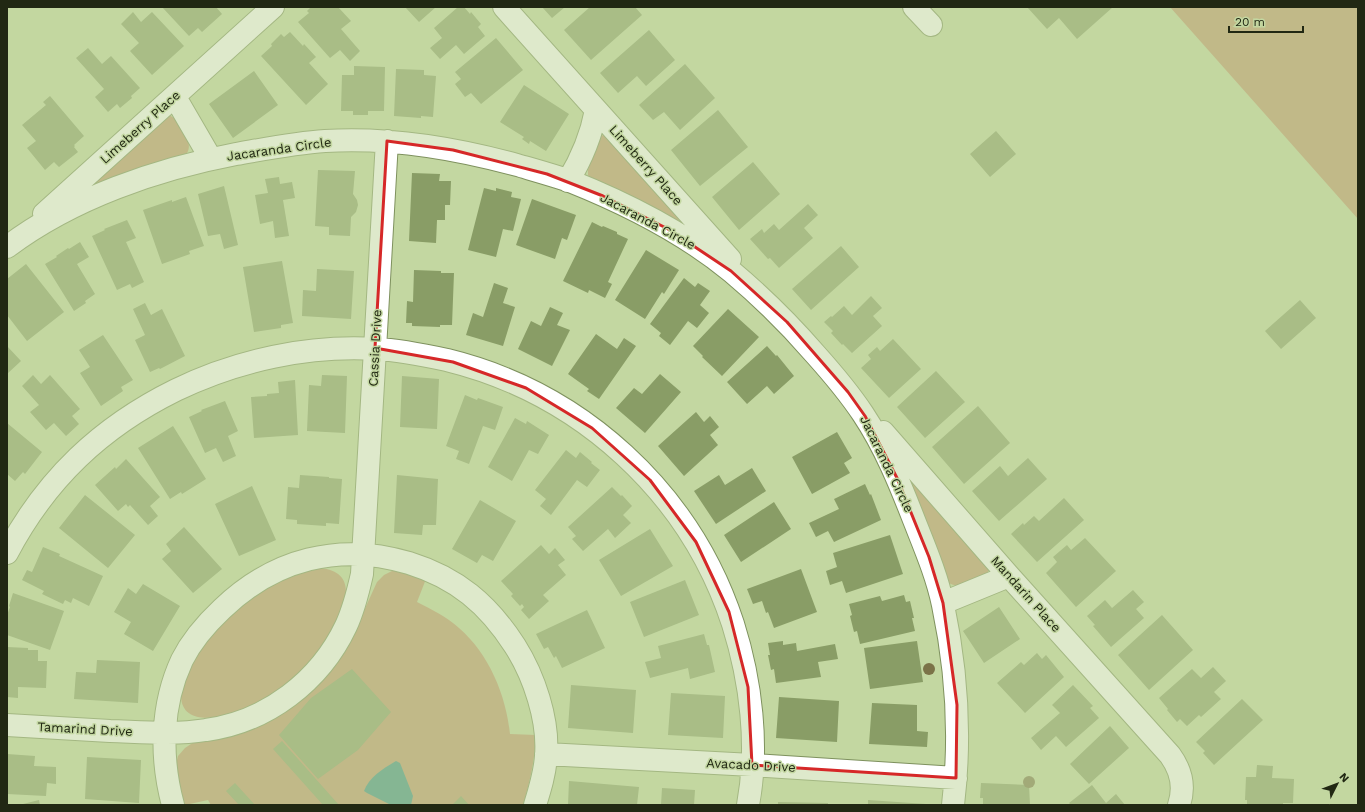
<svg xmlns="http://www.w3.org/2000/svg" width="1365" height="812" font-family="'Work Sans',sans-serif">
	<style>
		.green { fill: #bf946c }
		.water { fill: #3b8e84 }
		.building { fill: #899d66 }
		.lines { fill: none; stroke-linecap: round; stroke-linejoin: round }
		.minor-casing { stroke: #7e915e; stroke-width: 24 }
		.minor { stroke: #fff; stroke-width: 22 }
		.tree { fill: #7b7348 }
		.marked { fill: none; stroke: #d62828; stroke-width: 3; stroke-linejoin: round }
		.labels { text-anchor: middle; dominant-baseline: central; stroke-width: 3; stroke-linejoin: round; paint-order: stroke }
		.street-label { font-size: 13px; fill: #212813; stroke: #c3d7a1 }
	</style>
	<rect width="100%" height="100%" fill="#c3d7a1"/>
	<!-- green -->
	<path class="green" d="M1170,7H1358V219Z
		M169,115C180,120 194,142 187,153L93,186L92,184Z
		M601,135L606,136L678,217L679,220L678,221L591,179L588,175V170L597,138Z
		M912,483H915L989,569L987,574C976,579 960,590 949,583L911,484Z
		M320,568C380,574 320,652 300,672C288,685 272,695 256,704C238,714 182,733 181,696C181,675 205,640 219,625C224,619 232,614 238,609C245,603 253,596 261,590C279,578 300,573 320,568Z
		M392,571H403L426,579L417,602C431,609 447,617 459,628C489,654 506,695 510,734L536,735C535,759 530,782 523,805H211L208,800L185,805L183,803L176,764L178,756L185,748L194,742L225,736L357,626L377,582L384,575Z"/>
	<!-- water -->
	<path class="water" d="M396,761L400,763L413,796L411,805H391L367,793L364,791C369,777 384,768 396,761Z"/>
	<!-- building -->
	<path class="building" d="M162,7H216L222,14L202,32L198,28L189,36Z
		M311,7H338L351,21L341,29L360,51L350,61L340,50L330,58L298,22L309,13L307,11Z
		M405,7H436L419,22Z
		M458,7H464L470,14L471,12L481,24L478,27L485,36L464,54L456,45L440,59L430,48L442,38L434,28Z
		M542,7H565L552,18Z
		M590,7H635L642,15L591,60L564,30Z
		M1027,7H1113L1077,39L1059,18L1047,29Z
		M133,12L141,22L152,12L184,46L152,75L130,51L139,43L121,24Z
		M649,30L675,60L646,86L637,76L618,93L600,73Z
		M290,32L303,46L304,44L316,57L309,63L328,84L306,105L261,56L272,46L271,44L281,34L284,37Z
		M496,38L523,70L481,104L471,93L465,97L455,84L461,79L455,72Z
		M88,48L102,64L111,56L140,88L131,96L132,98L120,108L117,104L108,112L95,97L104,89L76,58Z
		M685,64L715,98L680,130L664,112L653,120L639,105Z
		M354,66L385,67L384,111H368V115H353V111H341L342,75H354Z
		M396,69L424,70V75L436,76L433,117L421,116V118L394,116Z
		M254,71L278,105L233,138L209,104Z
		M524,85L569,114L546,151L530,141L529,144L522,139L524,137L500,122Z
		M50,96L84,136L74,145L75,146L74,147L78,152L59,167L54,162L45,170L27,148L36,141L22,125L46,105L43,102Z
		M718,110L748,147L700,186L671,150Z
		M996,131L1016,154L990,177L970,154Z
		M753,162L780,194L739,230L712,197Z
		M318,170L355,171L353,194L357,200L358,205L356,212L351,217L350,236L329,235V227L315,226Z
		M412,173L440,174L439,181H451L450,205H445V220H437L436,243L409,241Z
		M279,177L280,184L292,182L295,198L283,200L289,236L275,238L273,221L260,224L255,195L268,193L265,179Z
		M224,186L238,245L224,249L220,234L208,236L198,194Z
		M484,188L496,191V188L512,192L511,197L521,199L513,231L503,229L496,257L468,250Z
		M186,197L204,246L189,251L190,254L162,264L143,210L172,200V202Z
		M532,199L576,215L567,240L562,238L555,259L516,245Z
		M808,204L818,215L804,228L813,238L779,268L770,258L768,259L750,239L762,229L764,233L774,224L779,230Z
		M127,220L136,238L126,242L144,282L132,288L130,284L117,290L92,236L105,230L104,229Z
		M592,222L602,227L603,226L617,232V234L628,239L608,282L612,284L605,298L589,290L588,293L563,281Z
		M80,242L89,257L77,264L95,294L85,301L86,303L74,311L45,264L57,257L56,256L68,248L69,249Z
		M841,246L859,267L811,310L792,289Z
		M646,250L679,270L664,294L662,292L645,319L615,300Z
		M282,261L293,323L281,325V328L254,332L243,267Z
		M26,264L64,312L27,341L7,315V279Z
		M317,269L354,271L351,319L302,316L303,290L316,291Z
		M414,270L441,271V273H454L452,325H440V327L412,326V323H406L407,301L413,302Z
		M684,278L695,287L698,283L710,291L700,305L709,313L697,328L688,321L670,345L659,336L661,333L650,324Z
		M494,283L508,288L503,303L515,307L503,346L466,335L473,313L483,317Z
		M871,296L882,308L873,316L882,326L852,353L843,344L842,345L831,333L833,331L824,322L831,316L832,317L844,306L852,315Z
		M1300,300L1316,318L1281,349L1265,331Z
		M145,303L151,315L162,309L185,356L160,369L159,368L150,372L135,340L145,335L133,309Z
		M550,307L563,313L557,325L570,330L552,366L518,349L531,321L541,326Z
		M728,309L759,337L722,376L702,357L703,356L693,346Z
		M596,334L617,349L624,338L636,346L599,399L587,391L589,389L568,374Z
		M103,335L133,380L121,387L123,391L101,406L80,373L90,367L79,350Z
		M893,339L921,369L889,398L861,368L871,359L868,355L877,347L880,351Z
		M7,346L21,361L7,374Z
		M767,346L776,356L777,355L794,376L774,394L767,386L747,404L727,382Z
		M936,371L965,402L925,438L897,407Z
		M660,374L681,392L645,433L616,408L634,388L642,394Z
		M33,375L41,384L50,375L80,409L72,416L79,424L66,436L54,423L46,430L30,412L39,405L22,386Z
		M322,375L347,376L345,433L307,431L309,385L321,386Z
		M402,376L439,379L437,429L400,427Z
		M295,380L298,435L254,438L251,397L267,396V394L279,393L278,382Z
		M465,395L477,400L478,398L503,407L495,430L483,426L469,464L456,459L459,451L446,446Z
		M225,401L238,431L228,436L236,456L223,462L216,448L205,453L189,417L202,411L201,410Z
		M978,406L1010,443L964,484L932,447Z
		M696,412L704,422L710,416L719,427L710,435L718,445L684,476L658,446Z
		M515,418L526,424L527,421L549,435L538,454L529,450L512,481L488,467Z
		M7,423L42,452L25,474L23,472L15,481L7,474Z
		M173,426L206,479L182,494L181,492L170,499L138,448Z
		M837,432L852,458L844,463L850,473L812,494L792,457Z
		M566,450L576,458L580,452L592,462L591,463L600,470L587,487L577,480L551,515L540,506L546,499L535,490Z
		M1028,458L1047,479L999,521L972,491L1000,466L1008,476Z
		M126,459L160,497L150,506L158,516L148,525L130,505L128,507L126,504L118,511L95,485L115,467L116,469Z
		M752,468L766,491L716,524L694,491L719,475L725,485Z
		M300,475L329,477V478L342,479L339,524L326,523V526L297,524V520L286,519L288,487L299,488Z
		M397,475L438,479L436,525H423L422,535L394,533Z
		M865,484L870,495L871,494L881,520L834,542L828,531L816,537L809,523L839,509L834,499Z
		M252,486L276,540L239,556L215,504Z
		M612,487L621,496L622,495L632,506L623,515L631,523L615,538L608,529L583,551L572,539L576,536L568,527Z
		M85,495L135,535L108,568L59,528Z
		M1064,498L1084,520L1037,562L1011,534L1023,523L1024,525L1034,516L1039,521Z
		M480,500L516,521L493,561L482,555L477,563L452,549Z
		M774,502L791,529L741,562L724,535Z
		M184,527L222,569L193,593L162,559L171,551L166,544Z
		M650,529L673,566L621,596L599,560Z
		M890,535L903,574L846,593L842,581L830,585L826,571L837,567L833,553Z
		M1085,538L1116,571L1076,607L1046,573L1057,562L1053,557L1067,545L1071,550Z
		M541,545L549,554L555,548L565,560L558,565L566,575L543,595L549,601L529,619L521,610L524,607L522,604L520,606L511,596L513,594L501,581Z
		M43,547L60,554L59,556L103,576L89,606L73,598L71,603L65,600L63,604L42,594L44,591L22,580L27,570L32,572Z
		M801,569L817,612L774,628L768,612L766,613L762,601L753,604L747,589Z
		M685,580L699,615L644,637L630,602Z
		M143,584L180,606L153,651L124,634L131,622L114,612L128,588L136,594Z
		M1133,590L1144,602L1136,609L1144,618L1111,647L1093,626L1095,625L1087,616L1105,600L1112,608Z
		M13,593L64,611L50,650L7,635V615L10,607L9,606Z
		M904,595L906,602L910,601L914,618H912L915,631L860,644L857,631L854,632L850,616L852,615L849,604L880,596L882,601Z
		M999,607L1020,639L984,663L963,631Z
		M587,610L605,648L562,668L556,656L554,658L548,647L544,649L536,634Z
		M1162,615L1193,650L1149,690L1118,655Z
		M704,634L707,645H709L715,672L690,679L688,668L650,678L645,662L661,658L658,646Z
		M783,641V645L796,643L797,651L835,644L838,659L818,662L821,677L776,683L774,669L771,670L768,655H770L768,643Z
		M917,641L923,682L870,689L864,648Z
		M7,647L28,648V650H38V661H47L46,688L18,687V698L7,697Z
		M1037,653L1042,659L1046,655L1064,677L1025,713L997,683L1021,662L1024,665Z
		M97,660L140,662L138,703L74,699L76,672L96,673Z
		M1213,667L1226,681L1214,692L1221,699L1201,717L1199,715L1187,726L1180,719L1177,722L1167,710L1168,709L1159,698L1192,669L1201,678Z
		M352,669L391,712L358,750L318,779L279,735L311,698Z
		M571,685L636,690L633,733L568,728Z
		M1073,685L1093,706L1090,708L1099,718L1066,747L1056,736L1041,750L1031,738L1060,713L1052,705Z
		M671,693L725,696L723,738L668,735Z
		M779,697L839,701L837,742L776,738Z
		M1242,699L1263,720L1214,765L1203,753L1205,751L1196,742Z
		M872,703L917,705V731L928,732L927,747L869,744Z
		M1110,726L1129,748L1089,784L1070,764Z
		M282,741L339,805H323L273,749Z
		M7,754L35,756L34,766L56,767V784L47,783L46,796L7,794Z
		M87,757L141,760L139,803L85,799Z
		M1257,765L1273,766L1272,778L1294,779L1293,803H1283V805H1247V800H1245L1246,777H1256Z
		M569,781L639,787L637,805H568Z
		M235,783L255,805H239L226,791Z
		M981,783L1029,785L1030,805H983V798H980Z
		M1092,785L1106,803L1116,794L1125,805H1071L1069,803Z
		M662,788L695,790L694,805H661Z
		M461,796L469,805H452Z
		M39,800L40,805H23V804Z
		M868,800L926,804V805H868Z
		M778,802L828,803V805H778Z"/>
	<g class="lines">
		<defs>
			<path id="minor" d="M504,7L730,259
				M914,7L931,25
				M175,97L211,159
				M568,181C582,158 591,137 596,110
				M44,214L273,7
				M7,247C72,198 157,169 236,154C265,149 295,143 325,141C389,137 455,148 517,165C534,170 552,175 570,181C625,203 686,234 732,272C763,298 790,325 816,355C833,374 849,393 863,414C885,447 900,484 914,520C925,548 937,576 943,605C957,671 961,738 953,805
				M883,432L1009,576L1170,755C1181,770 1185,787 1179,805
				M7,553C46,479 101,427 176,390C238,360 308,345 376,349C400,350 424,355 447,360C581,393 690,492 733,624C751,681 759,746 748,805
				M943,603L1009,576
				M7,725C41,727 75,729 110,731C142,732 174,735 206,730C267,722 320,681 346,626C354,609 358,592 362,574L387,141
				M546,754L752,765L956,778
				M173,805C160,757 161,705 182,660C192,640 206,624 222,609C274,559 339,542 409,563C457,578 488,604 515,646C534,676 549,720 546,756C545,773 540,789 535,805"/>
		</defs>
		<!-- minor casing -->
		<use href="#minor" class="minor-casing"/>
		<!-- minor -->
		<use href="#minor" class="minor"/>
	</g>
	<!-- trees -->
	<g class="tree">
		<circle cx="929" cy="669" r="6"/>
		<circle cx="1029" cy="782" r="6"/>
	</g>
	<!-- marked area -->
	<path d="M0 0H1365V812H0ZM387,141L453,150L547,174L603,196L668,229L731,271L787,322L848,392L865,416L897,478L929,557L943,603L957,705L956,778L752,765L748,687L729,612L696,542L650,480L592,428L526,388L453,362L375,348Z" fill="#c3d7a1" fill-opacity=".55" fill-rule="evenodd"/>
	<path class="marked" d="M387,141L453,150L547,174L603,196L668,229L731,271L787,322L848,392L865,416L897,478L929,557L943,603L957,705L956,778L752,765L748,687L729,612L696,542L650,480L592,428L526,388L453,362L375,348Z"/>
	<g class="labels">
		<!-- street labels -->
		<g class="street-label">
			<text transform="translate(140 127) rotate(-42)">Limeberry Place</text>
			<text transform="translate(279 149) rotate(-8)">Jacaranda Circle</text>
			<text transform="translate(646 165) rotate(48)">Limeberry Place</text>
			<text transform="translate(648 221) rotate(28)">Jacaranda Circle</text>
			<text transform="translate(375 348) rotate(-87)">Cassia Drive</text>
			<text transform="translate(887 464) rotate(64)">Jacaranda Circle</text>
			<text transform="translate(1026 594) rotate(48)">Mandarin Place</text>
			<text transform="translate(85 729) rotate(3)">Tamarind Drive</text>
			<text transform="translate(751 765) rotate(3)">Avacado Drive</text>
		</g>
	</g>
	<!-- border -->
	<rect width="1365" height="812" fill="none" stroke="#212813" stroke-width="16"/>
	<!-- north arrow -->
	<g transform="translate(1337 784) rotate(48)" stroke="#c3d7a1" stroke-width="3" paint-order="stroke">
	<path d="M0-3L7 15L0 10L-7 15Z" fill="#212813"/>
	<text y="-6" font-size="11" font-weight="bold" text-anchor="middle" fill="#212813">N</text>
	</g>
	<!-- scale -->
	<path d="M1229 26v6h74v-6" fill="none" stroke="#212813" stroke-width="2"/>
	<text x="1235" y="26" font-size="12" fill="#212813" stroke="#c3d7a1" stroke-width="3" paint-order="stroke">20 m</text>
</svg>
